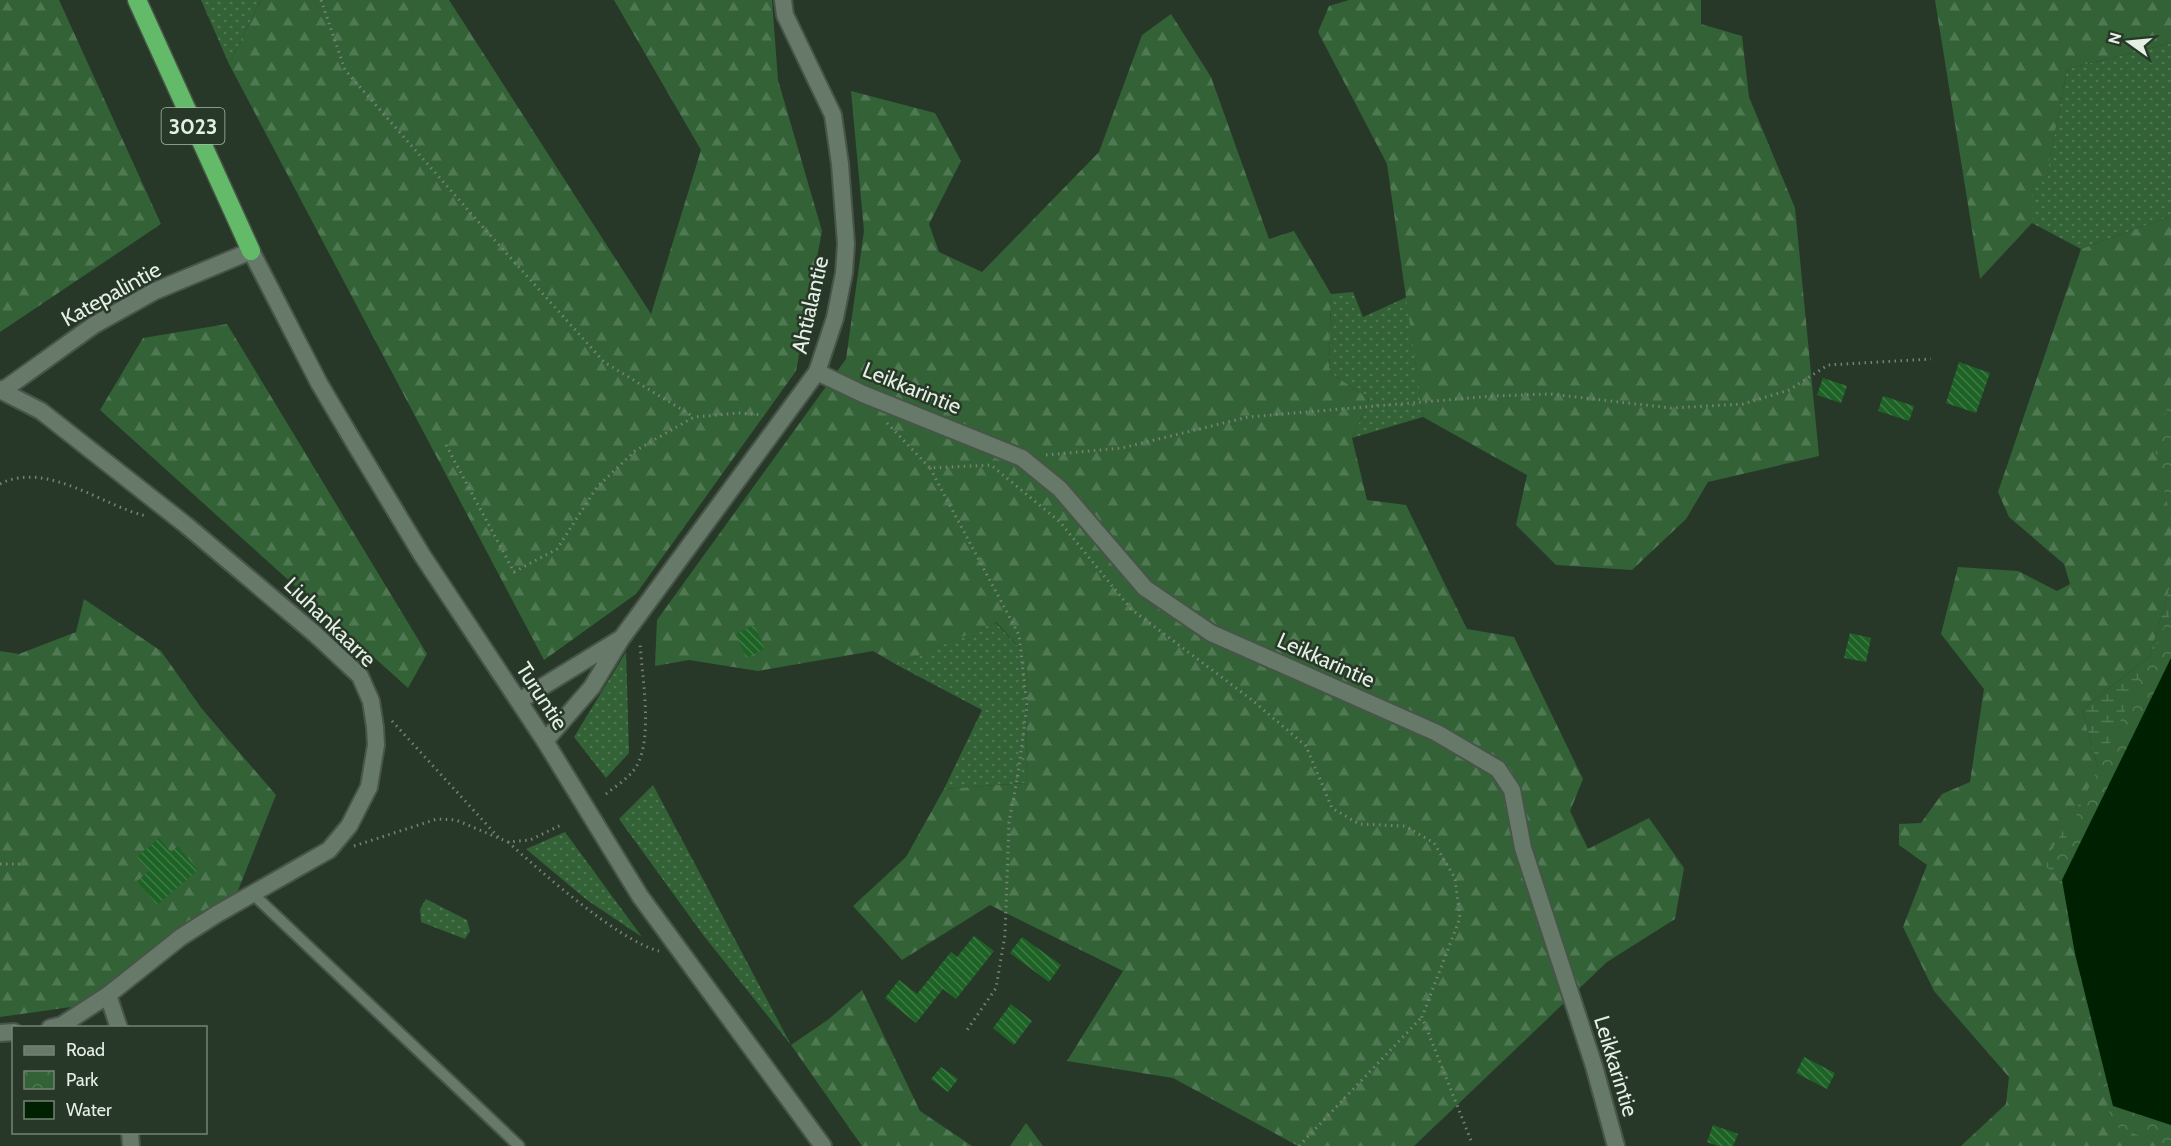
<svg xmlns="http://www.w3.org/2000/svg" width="2171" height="1146" font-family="Cabin,sans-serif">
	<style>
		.grass { fill: url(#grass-dots) }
		.forest { fill: url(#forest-firs) }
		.wetland { fill: url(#wetland-marsh) }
		.park { fill: url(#park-crowns) }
		.water { fill: #002002 }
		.building { fill: url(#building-back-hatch) }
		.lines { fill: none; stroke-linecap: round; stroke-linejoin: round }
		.service-casing { stroke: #475548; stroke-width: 14 }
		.minor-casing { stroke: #475548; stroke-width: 20 }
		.secondary-casing { stroke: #475548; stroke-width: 20 }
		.motorway-casing { stroke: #475548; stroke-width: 21 }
		.path { stroke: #758375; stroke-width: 3; stroke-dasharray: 1.5 4.5; stroke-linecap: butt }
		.service { stroke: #677968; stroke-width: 10 }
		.minor { stroke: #677968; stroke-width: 16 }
		.secondary { stroke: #677968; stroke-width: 16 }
		.motorway { stroke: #63bb69; stroke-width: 18 }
		.labels { text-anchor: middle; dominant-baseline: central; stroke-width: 5; stroke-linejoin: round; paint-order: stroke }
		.shield { fill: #283828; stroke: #acb9ac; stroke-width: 1.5 }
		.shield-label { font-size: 21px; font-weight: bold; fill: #e5f0e5 }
		.street-label { font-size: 22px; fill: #e5f0e5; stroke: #283828 }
	</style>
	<defs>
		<pattern id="grass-dots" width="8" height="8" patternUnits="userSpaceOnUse" patternTransform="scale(1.5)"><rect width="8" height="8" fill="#336236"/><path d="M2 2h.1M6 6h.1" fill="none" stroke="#507953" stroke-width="1.8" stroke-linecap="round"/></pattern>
		<pattern id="forest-firs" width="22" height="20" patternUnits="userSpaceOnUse" patternTransform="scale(1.5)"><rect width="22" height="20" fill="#336236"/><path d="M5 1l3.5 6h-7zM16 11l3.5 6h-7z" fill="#507953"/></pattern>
		<pattern id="wetland-marsh" width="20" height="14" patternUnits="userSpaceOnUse" patternTransform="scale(1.5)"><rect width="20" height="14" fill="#336236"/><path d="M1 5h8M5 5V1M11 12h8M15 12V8" fill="none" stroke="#507953"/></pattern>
		<pattern id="park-crowns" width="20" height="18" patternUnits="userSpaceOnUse" patternTransform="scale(1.5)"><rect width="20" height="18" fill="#336236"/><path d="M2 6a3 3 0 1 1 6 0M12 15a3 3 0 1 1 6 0" fill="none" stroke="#507953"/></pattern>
		<pattern id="building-back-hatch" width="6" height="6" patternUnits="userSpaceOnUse" patternTransform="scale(1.5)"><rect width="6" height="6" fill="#1e6326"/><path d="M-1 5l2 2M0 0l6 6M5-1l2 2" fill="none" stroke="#3f7a45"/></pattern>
	</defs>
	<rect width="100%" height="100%" fill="#283828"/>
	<!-- grass -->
	<path class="grass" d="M201,0H261L229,64Z
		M2171,43V216L2081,249L2032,223V186L2046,178L2067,69Z
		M1353,292L1363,317L1407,297L1423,417L1352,438L1370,399L1329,372L1331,294Z
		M995,622L1027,656L1026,783L944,789L982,710L897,665Z
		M626,652L629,753L606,778L574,737Z
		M653,785L791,1045L704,936L619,819Z
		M565,832L642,937L587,900L526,849Z
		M426,899L467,920L470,931L465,939L421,922L420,909Z"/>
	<!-- forest -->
	<path class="forest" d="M0,0H59L161,224L0,332Z
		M261,0H449L651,314L701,150L614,0H772L778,80L822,231L796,371L636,594L544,660L229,64Z
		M1349,0H1701V24L1742,36L1749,97L1795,208L1819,456L1708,482L1686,519L1632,570L1556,565L1516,525L1527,475L1423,417L1387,164L1318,32L1329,6Z
		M1935,0H2171V43L2067,69L2046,179L2032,186V223L1980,279Z
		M1171,14L1211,77L1269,239L1294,231L1331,294L1329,372L1370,399L1352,438L1367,500L1406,505L1467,629L1514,637L1583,779L1570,811L1588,849L1649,818L1684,868L1675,919L1607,962L1414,1146H1298L1173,1078L1067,1061L1123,971L990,905L902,960L853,906L906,857L944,789L1026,783L1027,656L996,622L897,665L873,651L758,671L689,660L655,666L657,620L846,359L864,231L851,91L935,113L961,161L929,224L939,252L982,272L1099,152L1142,35Z
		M2171,216V582L2150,656L2082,710L2099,771L2062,880L2171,1146H1961L2006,1104L2009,1077L1934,991L1903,927L1927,865L1899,845V824L1921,823L1942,794L1970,782L1984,689L1941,634L1958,567L2018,571L2057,591L2070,584L2064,564L2009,517L1998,492L2081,249Z
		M227,324L427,654L408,688L100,410L143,338Z
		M84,599L161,651L202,709L276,795L237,893L78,1006L0,1017V651L19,654L76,632Z
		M862,990L920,1111L972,1146H862L791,1045L829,1019Z
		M1026,1123L1043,1146H1010Z"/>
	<!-- wetland -->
	<path class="wetland" d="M2171,582V658L2062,880L2043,864L2099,771L2082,710L2150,656Z"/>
	<!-- park -->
	<path class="park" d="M2171,398V521L2154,444Z
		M2171,612V1146H2165L2112,1125L2055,861Z"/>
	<!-- water -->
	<path class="water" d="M2171,658V1125L2113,1106L2075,954L2062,880Z"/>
	<!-- building -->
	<path class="building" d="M1959,362L1990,373L1976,413L1946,403Z
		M1823,378L1847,386L1841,403L1817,395Z
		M1883,396L1914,406L1909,421L1878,411Z
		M754,625L765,649L746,658L736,634Z
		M1850,633L1871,638L1866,662L1844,658Z
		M159,838L171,852L178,846L198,870L157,905L137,881L149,871L137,857Z
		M974,936L994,951L956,999L943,989L916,1023L885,998L899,980L917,994L951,952L957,957Z
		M1022,937L1061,965L1049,982L1010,953Z
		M1011,1004L1032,1021L1014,1045L993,1028Z
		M1804,1057L1835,1073L1827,1089L1796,1073Z
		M941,1067L958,1079L948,1092L931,1079Z
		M1713,1125L1738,1134L1733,1146H1718L1707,1142Z"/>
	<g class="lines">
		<defs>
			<path id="service" d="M254,895L519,1146"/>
			<path id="minor" d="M817,372L863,394L1022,458L1060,489L1145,588L1211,633L1437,733L1498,769L1512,790L1523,848L1594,1066L1616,1146
				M2,391L41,411L186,525L315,634L360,676L371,701L375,727L376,745L369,787L349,826L329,850L217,914L181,937L108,995L62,1025L50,1028
				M519,701L620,639
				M545,741L592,687L621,639L817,372L835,318L844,273L846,244L840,164L833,115L785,15L783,0
				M108,995L119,1028
				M0,1033L14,1032
				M130,1132L131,1146"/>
			<path id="secondary" d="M0,389L2,391L94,325L155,291L251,251L319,383L355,444L422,555L545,741L640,896L823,1146"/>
			<path id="motorway" d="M137,0L251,251"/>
		</defs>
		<!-- service casing -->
		<use href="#service" class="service-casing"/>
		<!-- minor casing -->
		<use href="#minor" class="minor-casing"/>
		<!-- secondary casing -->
		<use href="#secondary" class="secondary-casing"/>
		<!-- motorway casing -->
		<use href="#motorway" class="motorway-casing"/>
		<!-- path -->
		<path class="path" d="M321,0L345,70L482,226L604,362L694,417
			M887,423L930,468L991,465L1060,522L1131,609L1252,700L1306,746L1332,808L1359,824L1405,826L1434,843L1455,878L1460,918L1422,1017L1472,1143
			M446,445L514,572L557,549L597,487L635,451L694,417L739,413L763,415
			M1046,455L1122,448L1248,417L1493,396L1550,394L1671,408L1743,404L1789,390L1828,365L1931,359
			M930,468L1019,635L1027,706L1018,774L1009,822L1005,935L996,988L967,1030
			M0,484C46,460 103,506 146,516
			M392,721L499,838
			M606,794C617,785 634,775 639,761C652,731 642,676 640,643
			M508,842C540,871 619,941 659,951
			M354,846L437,819L456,820L508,842L530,840L561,825
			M0,864H23
			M1299,1146L1422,1017"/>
		<!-- service -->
		<use href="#service" class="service"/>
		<!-- minor -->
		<use href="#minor" class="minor"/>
		<!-- secondary -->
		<use href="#secondary" class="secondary"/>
		<!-- motorway -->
		<use href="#motorway" class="motorway"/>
	</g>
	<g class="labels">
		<!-- shield labels -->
		<rect class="shield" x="161.5" y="108" width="63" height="36" rx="4.5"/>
		<g class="shield-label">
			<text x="193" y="126">3023</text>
		</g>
		<!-- street labels -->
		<g class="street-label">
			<text transform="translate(111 294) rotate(-29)">Katepalintie</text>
			<text transform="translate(810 305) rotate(-77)">Ahtialantie</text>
			<text transform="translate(912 388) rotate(22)">Leikkarintie</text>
			<text transform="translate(330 622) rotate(44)">Liuhankaarre</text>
			<text transform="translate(1326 660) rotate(24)">Leikkarintie</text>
			<text transform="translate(542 696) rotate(57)">Turuntie</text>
			<text transform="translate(1616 1066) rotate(73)">Leikkarintie</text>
		</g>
	</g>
	<!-- legend -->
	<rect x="12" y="1026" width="195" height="108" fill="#283828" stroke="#748274" stroke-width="1.5"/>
	<rect x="24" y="1046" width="30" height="9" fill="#677968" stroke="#748274" stroke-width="1.5"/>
	<text x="66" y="1056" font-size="18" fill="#e5f0e5">Road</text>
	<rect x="24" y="1071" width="30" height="18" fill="url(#park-crowns)" stroke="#748274" stroke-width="1.5"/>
	<text x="66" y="1086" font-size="18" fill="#e5f0e5">Park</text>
	<rect x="24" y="1101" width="30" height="18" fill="#002002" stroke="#748274" stroke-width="1.5"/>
	<text x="66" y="1116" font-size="18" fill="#e5f0e5">Water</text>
	<!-- north arrow -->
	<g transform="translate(2129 42) rotate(285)" stroke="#283828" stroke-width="4.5" paint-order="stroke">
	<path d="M0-4.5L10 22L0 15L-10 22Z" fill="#e5f0e5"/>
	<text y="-9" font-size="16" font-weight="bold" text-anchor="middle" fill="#e5f0e5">N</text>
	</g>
</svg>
